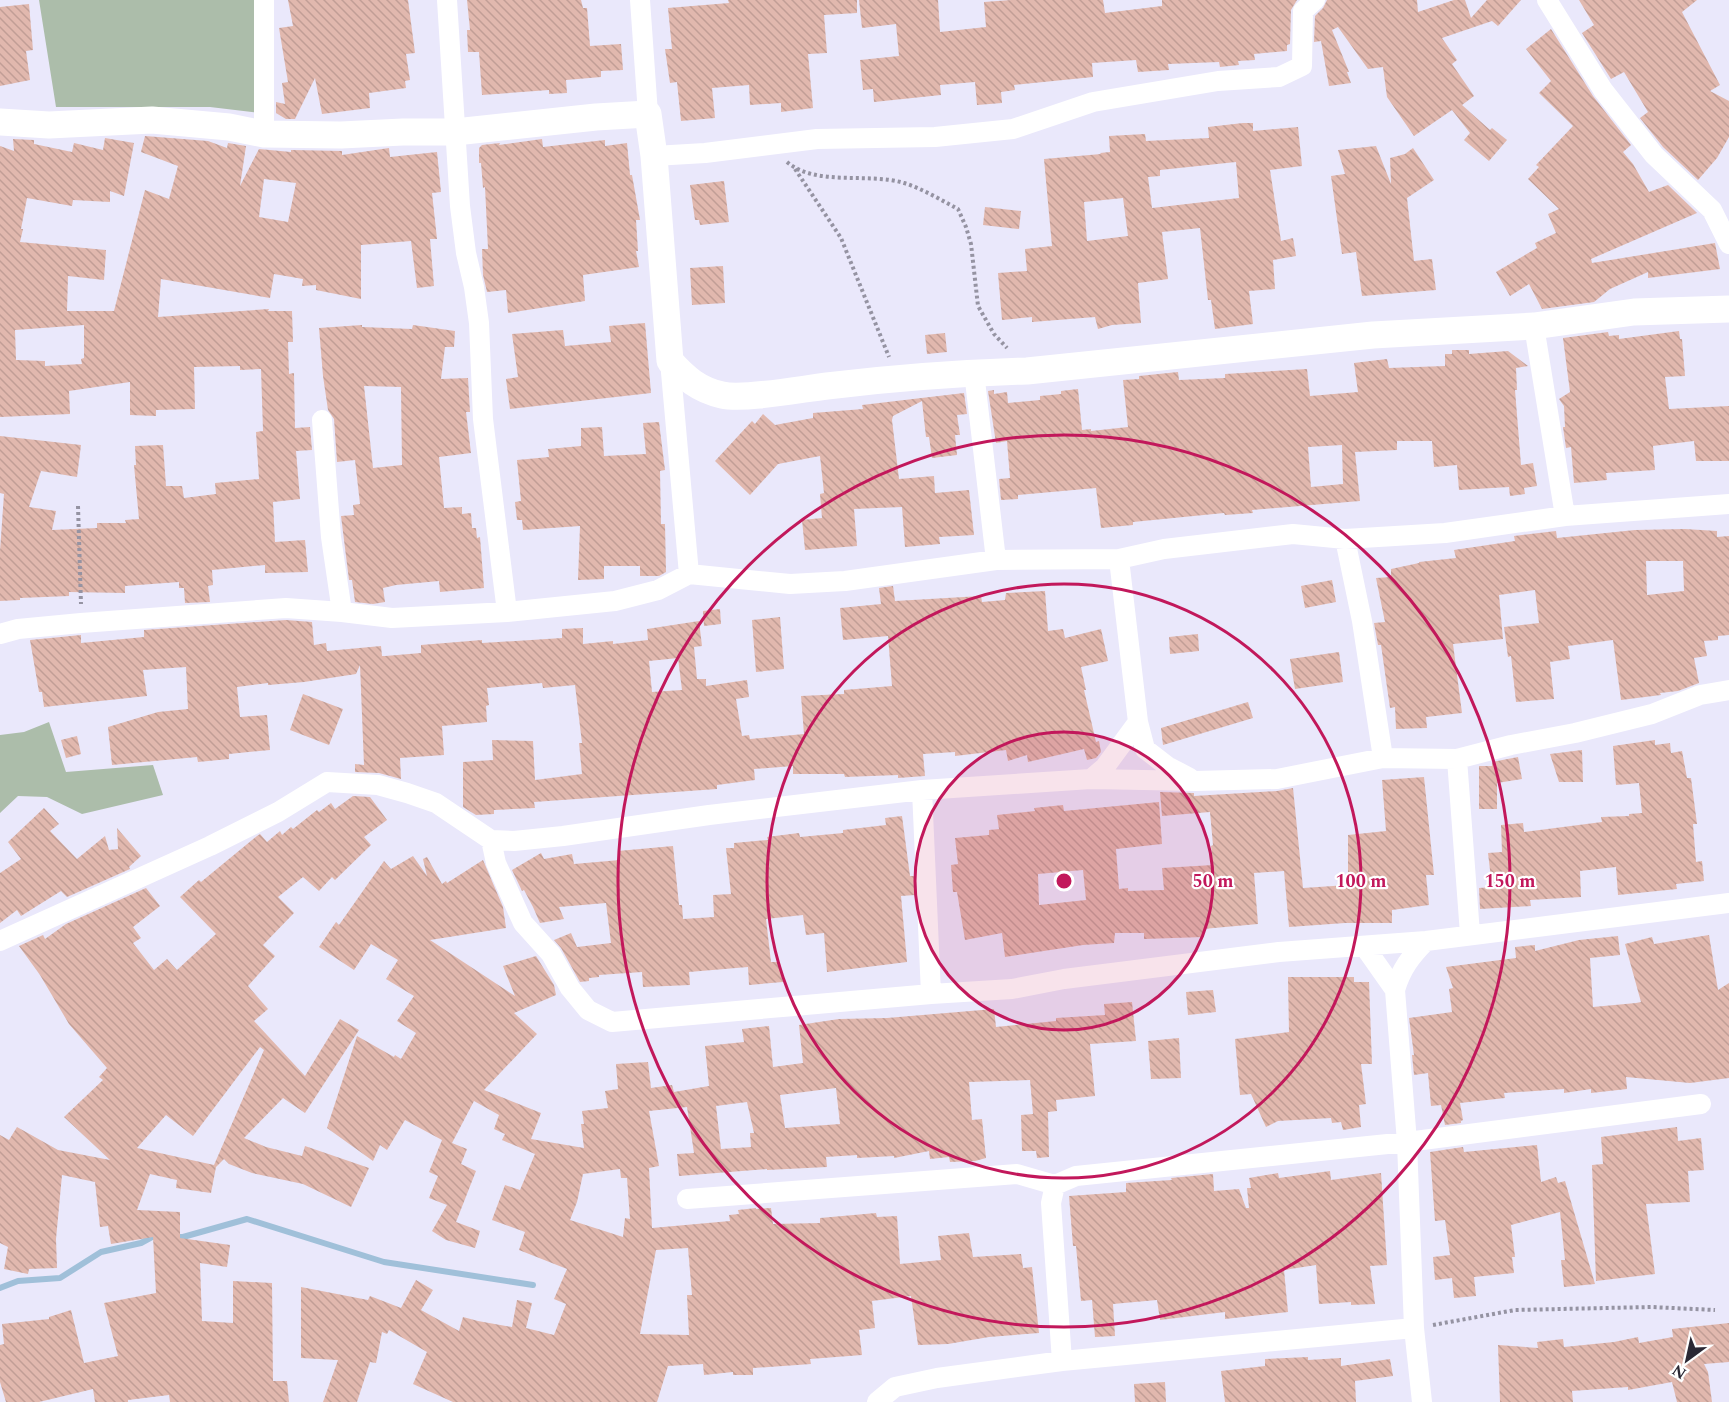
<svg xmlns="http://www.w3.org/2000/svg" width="1729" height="1402" font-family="Spectral,serif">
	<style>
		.green { fill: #acbdaa }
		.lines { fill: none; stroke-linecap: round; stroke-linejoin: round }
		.stream { stroke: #a0c0d9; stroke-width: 6 }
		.building { fill: url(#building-back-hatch); fill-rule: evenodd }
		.path { stroke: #9593a2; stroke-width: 4; stroke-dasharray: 3 3; stroke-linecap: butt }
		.street { stroke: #fff; stroke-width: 20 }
		.secondary { stroke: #fff; stroke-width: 27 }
		.ring { fill: none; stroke: #c2185b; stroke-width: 3 }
		.centre { fill: #c2185b; stroke: #fff; stroke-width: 3 }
		.ring-label { font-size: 18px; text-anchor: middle; font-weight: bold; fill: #c2185b; stroke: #fff; stroke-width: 4.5; stroke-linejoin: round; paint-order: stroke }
	</style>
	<defs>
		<pattern id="building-back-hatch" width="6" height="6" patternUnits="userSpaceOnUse" patternTransform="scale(1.5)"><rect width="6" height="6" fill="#e1b8ae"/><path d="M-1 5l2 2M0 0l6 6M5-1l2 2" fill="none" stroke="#c19e96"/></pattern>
	</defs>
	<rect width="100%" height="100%" fill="#eae8fb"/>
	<!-- green -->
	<path class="green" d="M39,0H258L260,113L210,107H56Z
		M49,722L66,772L153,765L163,795L82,814L47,797L18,796L0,813V735L24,732Z"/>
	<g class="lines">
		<!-- stream -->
		<path class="stream" d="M172,1237H183L247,1219L384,1262L533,1285
			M0,1288L18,1281L60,1278L101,1252L141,1243L152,1237H156"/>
	</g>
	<!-- building -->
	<path class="building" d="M288,0H408L415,53L406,54L410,80L405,81L406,88L369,93L370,108L322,114L315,78L295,119H286L276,113V102L285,104L282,83L288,82L279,28L293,26Z
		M467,0H581L583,8H587L590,46L621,44L623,70L601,71V77L566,80L567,93L549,94V90L482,95L479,52H468L467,30H470Z
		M728,0H857V13L824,15L827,53L808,54L813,108L781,112V103L750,105L749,85L712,88L715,118L681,121L677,82L670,83L665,49H672L668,8L729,3Z
		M859,0H938L940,32L986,27L984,2L1011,0H1103L1105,13L1162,6V0H1297L1291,10L1290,44L1287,45V51L1254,54L1255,60L1238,61L1239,65L1220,67L1219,62L1168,64L1169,70L1138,72L1136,60L1092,63L1093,77L1014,85L1015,90L1001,92L1002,103L977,105L975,82L940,85L941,95L874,102L873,89L863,90L860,60L899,56L896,24L862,28Z
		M1327,0H1417L1418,12L1454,0H1465L1471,18L1487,0H1521L1498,26L1492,21L1442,38L1457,60L1452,64L1474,96L1462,105L1490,130L1492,128L1507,140L1489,161L1464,140L1470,133L1452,110L1414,136L1387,97L1383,67L1368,69L1338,27L1332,30L1349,72H1347L1351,83L1329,86L1321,41L1314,42L1315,16L1323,8Z
		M1579,0H1697L1682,12L1720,85L1710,91L1729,101V137L1717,158L1698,180L1663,147L1640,118L1648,112L1624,72L1611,79L1582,33L1594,25Z
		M29,4L33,50L26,51L30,80L0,86V7Z
		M1551,29L1593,96L1631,145L1623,152L1633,164L1649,192L1668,185L1697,213L1591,259L1592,263L1715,243L1720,269L1648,278V272L1610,289L1594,302L1542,309L1529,284L1510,296L1496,272L1537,248L1535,243L1556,233L1548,214L1559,209L1528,179L1539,167L1536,165L1573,126L1539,93L1551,81L1526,49Z
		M1243,123H1253V131L1298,127L1302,166L1270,170L1281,241L1293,238L1296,256L1273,260L1275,289L1249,291L1253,324L1215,329L1211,300H1208L1200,228L1162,232L1168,279L1138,283L1141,323L1112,325L1098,329L1095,317L1032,322V317L1002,320L998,273L1027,271L1025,249L1052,246L1044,159L1101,154L1100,153L1110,152L1109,136L1145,134L1146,141L1209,138L1208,127ZM1236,162L1239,198L1152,208L1148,177L1160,176V170ZM1123,198L1128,236L1087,241L1084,202Z
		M145,136L208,141L227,148L228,143L246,146L240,186L259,149L291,152V150L342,151V155L389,148L390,157L437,152L441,192L432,193L437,239H430L434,286L417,288L411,241L361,245V299L316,290V285L302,286L303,279L274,274L270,298L161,279L158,317L269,309L268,311H292L293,342H288L289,374L294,373L295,428L310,427L312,450L296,451L300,499L273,502L275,542L305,540L308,572L265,573V565L212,570L213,585L208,586L210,602L185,603L184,588H179V582L125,586V593L69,592V596L20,598V600L0,601V551L4,494L0,493V436L81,445L77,477L41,471L29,507L56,511L52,530L97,528V523H126L125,520L139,519L134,465H136L135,446L163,445L166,486H182L184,498L216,494L215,483L259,479L256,432L263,431L261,369L240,370V366L194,367L195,409L156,410V416L130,415V382L69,391L70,414L0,417V146L14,151L13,139L34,140V144L72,152L74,143L103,150L105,138L134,143L124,196L110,191V202L73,200L72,206L27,198L21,229H23L20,242L106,250L104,280L68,276L67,311H114L145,190L169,199L178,166L141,152ZM264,179L296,183L288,222L259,217ZM84,325V358L81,359L82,364L45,366V361L16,360L15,330Z
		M542,139L543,147L605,140V146L627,143L630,175H632L640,220H636L638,251H636L639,267L583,275L585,301L508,313L506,290L487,292L483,275L482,249H488L485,187L483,188L481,163H479V148L482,145L500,143L499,145Z
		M1376,146L1391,184L1390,158L1405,154L1413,148L1434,180L1407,198L1414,261L1432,259L1436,290L1362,296L1356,252L1342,254L1331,176L1345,174L1338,150Z
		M724,181L729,222L700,225L699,220H695L690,185Z
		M985,207L1021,211L1019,229L983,225Z
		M723,266L725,303L692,305L690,268Z
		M645,323L651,393L510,409L506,379L518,377L512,334L563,330L565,346L611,342L609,326Z
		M362,325V327L412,329L413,325L455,331L454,347H445L441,379L468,378L470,412H466L471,453L439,457L444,508L462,507V514L471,513L472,528H476L477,538L480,537L484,588L440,592L439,581L396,585L383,588L385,602L373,604L355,602L352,580H349L341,516L354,515L353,505L360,504L355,460L337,462L334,419L328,410L323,376L319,328ZM364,386L401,387L402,465L373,468Z
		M1679,331L1680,339H1682L1685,376L1665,377L1669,409L1729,406V461H1696L1694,441L1653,446L1655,470L1606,473L1607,480L1574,483L1571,447L1566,448L1563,427H1565L1564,406L1559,399L1570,392L1563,338L1608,332L1609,336L1619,335V339Z
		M945,333L947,352L927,354L925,335Z
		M1452,350H1469V354L1508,351L1528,366L1516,368L1517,390H1515L1521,465L1533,463L1537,486L1524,488L1525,494L1510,496L1509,487L1459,490L1457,465L1434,467L1432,441H1397V450L1355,452L1360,501L1252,510L1253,513L1225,515L1224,513L1133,522V525L1101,528L1096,488L1018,495V499L1001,500L999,479L1010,478L1007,441L996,443L988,391L994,390V394L1007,392L1008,403L1040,400V396L1061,394V391L1078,389L1082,430L1091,429V431L1128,427L1123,380L1139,379V376L1178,372L1179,380L1225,378V374L1307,369L1310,396L1358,392L1354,363L1387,359L1389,368L1445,366V354H1452ZM1342,445L1343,484L1311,487L1308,447Z
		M964,393L967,414L957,415L960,435H955L957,455L932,458L929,437H926L922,401L893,416L892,420L899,479L934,476L935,493L969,490L974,535L939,537L940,544L905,547L902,507L854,509L857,546L805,550L802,520L822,518L820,494L824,493L820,456L778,464L750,495L715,461L752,421L755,424L763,414L775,425L813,418V413L863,409L862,405Z
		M659,422L665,470L660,471L661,524H665L666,572L659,576H640V566H604V579L578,580L580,526L523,530L522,520H517L515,502L521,501L517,460L549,457L548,449L581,446V428L602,427L604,456L646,454L643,423Z
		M1685,529L1717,531V537L1729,536V635L1718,636V640L1704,641L1707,656L1694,658L1699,683L1678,691L1660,693L1661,695L1621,700L1613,640L1568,646L1570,659L1550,662L1554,699L1516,702L1511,656L1508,657L1504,627L1539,623L1535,590L1499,595L1503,639L1453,644L1462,713L1426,717L1427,728L1396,729L1395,707L1390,708L1381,645H1378L1374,623L1385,622L1376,578L1391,577V569L1419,563V562L1456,558L1454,550L1515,541L1514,536L1556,531L1557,538L1635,530ZM1646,561H1683L1684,591L1647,595Z
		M1332,580L1336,602L1305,608L1301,586Z
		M893,586L895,601L981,596L982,602L1005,600L1006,593L1045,591L1048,631L1063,629L1065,638L1101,629L1108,661L1081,667L1086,690H1084L1096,742L1099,741L1101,752L1096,758L1087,760L1084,749L1028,762L1027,755L1008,761L1006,750L955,756V752L923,754L925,776L898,778V775L845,777L844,774H793V766L754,769L755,780L717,785V789L534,802L535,808L494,810V814L476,815L463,807V762L493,760L492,740L533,741L535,780L582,774L579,743H582L575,685L543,688L542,683L487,688L489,705L486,706L487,722L442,726L444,755L400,758L401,779L379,773L355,772V764L364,765L360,665L356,674L304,682L268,685V683L237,687L240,717L267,715L270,750L229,754V759L198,762L197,757L112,765L108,727L158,712L188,709L186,667L143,670L147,696L44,707L42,692H39L30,640L81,635V643L144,637V630L286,620L312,622L314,645L326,643L327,651L381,646L382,656H385L421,653V645L482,640V643L562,638V629L583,628V644L613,641V644L648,640L647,629L699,621L702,646L694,647L697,679H706V686L747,680L749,697L736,699L742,736L749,735L750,739L804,734L801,696L844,694V690L892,686L888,636L843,640L840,608L881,604L879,588ZM678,658L682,690L652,692L649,661Z
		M720,609L721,624L704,626L703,611Z
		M780,617L784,669L756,672L752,620Z
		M1198,634L1199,651L1170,654L1169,637Z
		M1339,652L1343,682L1295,689L1290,659Z
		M303,694L343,709L329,745L290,730Z
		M1248,702L1253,718L1163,745L1161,728Z
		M77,736L81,754L66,758L61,740Z
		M1655,740V745L1670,743L1671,753L1682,751L1687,778H1691L1697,824H1693L1696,862L1702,861L1704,881L1676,884L1677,889L1618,895L1616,867L1580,871L1581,897L1530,900L1531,906L1480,909L1479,888L1492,887L1488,853L1502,852L1501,825L1523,823L1524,832L1602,822L1601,817L1629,816V814L1642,813L1639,783L1616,785L1613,746Z
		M1582,750L1583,782H1559L1550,754Z
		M1518,757L1522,779L1497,783V809H1479V766H1492V762Z
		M1424,777L1434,875H1426L1429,905L1392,910V923H1345L1289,927L1284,871L1254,873L1258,924L1203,929L1204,937L1144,939V933H1115L1114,943L1083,945L1005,957L1002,933L965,940L957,892H953L951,865L958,864L955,838L989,835V830L999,829L997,815L1035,811L1034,808L1063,805L1064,811L1159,802L1162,844L1116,849L1119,889L1128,888V891L1164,890L1162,868L1213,865L1211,846L1213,845L1210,812L1162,816L1160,792L1194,793V796L1277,791L1293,788L1303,888L1348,885V835L1386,831L1382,780ZM1083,870L1086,900L1039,905L1038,874Z
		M353,796L370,797L387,820L364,837L371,845L335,880L332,877L319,891L303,877L278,897L294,913L263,945L275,956L248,986L268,1009L254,1021L305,1076L340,1019L359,1030L305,1113L283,1098L244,1138L266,1147L302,1156L305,1146L369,1168L351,1207L303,1184L252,1173L229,1164L224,1159L216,1167L211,1193L176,1188L177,1180L150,1174L137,1210L180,1212V1238L230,1245L227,1267L200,1263L202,1321L233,1323V1281L272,1283L273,1381H287L289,1402H170L169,1395L128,1400V1402H95L93,1389L39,1402H6L0,1382V1345L4,1344L2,1324L49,1319V1317L71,1310L84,1363L118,1356L104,1303L156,1293L153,1237L111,1244L108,1226L100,1227L95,1182L62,1175L56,1239L57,1268L29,1269L28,1274L4,1269L8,1247L0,1243V1135L9,1140L17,1127L58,1150L110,1160L64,1117L103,1080L99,1077L107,1068L69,1024L40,975L19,946L43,935L45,939L66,924L146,888L160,906L133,927L141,938L133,943L154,970L167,959L177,970L216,934L180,897L199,880L201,882L257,836L260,834L267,842L280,831L282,835L291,827L293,829L317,810L319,812L331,803L335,809ZM260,1047L264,1050L214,1165L137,1148L166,1115L193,1136Z
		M44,808L59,824L50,831L77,859L105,836L109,850L118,849L117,828L141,856L129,867L130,869L67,897L61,891L21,916L17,910L0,923V873L21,859L8,842Z
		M902,816L910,876H914L915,895L901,896L907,962L827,972L824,933L806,935L803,915L766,919L771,962H780L783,982L749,985L748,967L689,972L690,985L643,987L642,972L599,975V977L589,978V981L580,982L561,948L554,940L571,933L577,947L611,943L606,903L559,907L564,919L540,923L533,907L524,890L522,891L512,870L541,853L544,859L572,854L574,864L620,860L618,851L673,846L679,905H682L683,919L714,917L713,895L731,894L726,848H734V843L768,840L767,837L799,833L800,837L843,833V830L886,825L885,818Z
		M413,856L427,876L423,859L427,857L442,884L446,881L447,883L483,860L503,907L506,928L430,940L515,996L503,966L536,956L554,985L556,995L514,1013L537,1034L484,1090L541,1113L531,1139L584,1148L581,1124H584L582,1111L608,1108L605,1091L618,1089L616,1064L648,1062L651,1088L672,1085L674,1092L709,1086L705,1046L744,1042L742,1029L769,1026L773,1067L803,1063L799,1025L839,1019L887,1018L994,1009L996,1027L1056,1021V1018L1105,1015L1104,1004L1132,1002L1136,1041L1090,1044L1095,1096L1056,1100L1057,1111L1048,1112L1049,1157L1037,1158L1036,1151H1022L1021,1115L1033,1114L1030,1080L969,1082L972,1120L982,1119L986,1158L975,1161L950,1162L949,1157L930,1159L929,1151L894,1158V1156L857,1158V1155L826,1157L827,1167L767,1170V1169L679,1176L677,1154L694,1153L687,1107L649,1111L659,1166L649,1168L652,1228L730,1221L729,1215L739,1214L738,1210L756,1208V1209L771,1208L773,1224L820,1223V1218L876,1213L877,1217L897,1216L900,1264L941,1260L938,1236L969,1233L973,1257L1021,1254L1023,1268L1032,1267L1039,1333L989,1337L948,1344L918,1345L911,1296L872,1301L875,1328L859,1330L862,1355L810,1359L811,1364L753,1368V1375H733V1372L704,1375L703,1364L668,1366L657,1402H453L413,1384L427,1352L389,1330L387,1334L382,1332L376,1363L370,1362L357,1402H323L338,1360L301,1358V1287L368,1300L370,1296L401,1308L416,1280L433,1290L421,1310L459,1331L463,1317L478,1321L512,1327L517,1300L532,1303L526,1328L554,1335L566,1304L554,1299L567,1269L519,1250L525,1232L492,1220L505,1185L520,1190L535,1154L502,1140L505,1134L494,1129L499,1115L474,1101L452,1143L467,1149L461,1164L476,1171L456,1222L480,1231L475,1248L446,1240L432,1231L447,1205L429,1198L438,1176L429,1172L442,1140L405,1120L387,1150L380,1145L373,1161L327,1128L357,1036L394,1057L395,1055L401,1059L416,1033L397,1021L414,996L386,979L398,960L371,944L354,970L319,947L336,922L339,925L384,861L391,869ZM836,1088L840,1124L785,1128L780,1095ZM747,1102L754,1133H750L751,1147L721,1149L716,1106ZM620,1169L621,1178H627L630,1219L625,1218L623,1237L570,1220L577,1202L583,1174ZM688,1248L692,1295H687L689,1335L640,1334L656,1250Z
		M1709,935L1718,990L1729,983V1078L1690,1083L1626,1077L1627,1089L1591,1093V1089L1564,1093V1089L1504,1093L1505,1098L1460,1103L1463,1120L1461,1121V1123L1445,1125L1441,1105L1431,1106L1428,1073L1414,1075L1412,1055H1414L1409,1018L1452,1012L1449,989L1453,988L1446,967L1516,958L1515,947L1535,945V951L1579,940L1618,936L1620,955L1590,958L1593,1007L1636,1003L1641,1002L1625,944L1652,937L1654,944Z
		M1288,977H1354V982H1369L1372,1064H1361L1366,1104L1359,1105L1361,1127L1343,1130L1341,1122L1332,1123L1331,1118L1278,1121L1266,1127L1251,1094L1240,1095L1235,1039L1289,1032Z
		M1213,990L1216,1012L1188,1015L1186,992Z
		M1179,1038L1181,1078L1151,1079L1148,1041Z
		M1677,1127L1678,1141L1701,1138L1704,1170L1688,1171L1690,1202L1646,1204L1655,1274L1596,1281L1592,1165L1603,1164L1601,1137Z
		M1537,1145L1541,1182L1556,1177L1558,1183L1565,1181L1595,1284L1564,1287L1561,1260H1565L1560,1212L1511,1225L1515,1257H1512L1514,1273L1474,1277L1476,1296L1454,1298L1452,1278L1435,1280L1433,1257L1450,1255L1445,1220L1435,1221L1430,1152L1463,1147L1464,1152Z
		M1330,1171L1331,1180L1381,1173L1387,1265L1370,1266L1375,1304L1351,1305V1302L1319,1304L1316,1265L1284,1270L1288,1312L1225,1319V1312L1160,1320L1157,1300L1113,1304L1115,1336L1095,1337L1092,1300L1081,1301L1076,1246H1073L1069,1196L1126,1192V1183L1172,1180L1171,1178L1213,1174L1214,1191L1239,1189L1246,1208H1249L1247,1188H1251L1249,1178L1278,1173L1279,1178Z
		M1729,1323V1362L1704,1364L1708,1372L1712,1402H1677L1672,1382L1628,1390V1387L1572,1391L1573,1402H1500L1498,1345L1538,1348L1537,1342L1563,1339L1564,1347L1614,1342L1638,1337L1639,1343L1673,1337L1672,1329Z
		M1308,1357V1360L1341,1358V1366L1390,1359L1393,1376L1355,1381L1356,1402H1225L1221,1371L1265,1366V1359Z
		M1165,1382L1166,1402H1135L1134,1384Z"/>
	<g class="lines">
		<!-- path -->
		<path class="path" d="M787,162C817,187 868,172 904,183C923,189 941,200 958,209L966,227L971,244L978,306L994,334L1007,348
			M795,169L841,238L889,357
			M78,506L81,604
			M1433,1325L1515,1310L1651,1307L1715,1310"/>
		<!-- street -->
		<path class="street" d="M264,0V134
			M447,0L460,206L466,253L474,287L479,323L483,419L507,612
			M640,0L648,114
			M1547,0L1603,90L1654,155L1712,210L1729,244
			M654,156L705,153L817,139L935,137L1013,129L1093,102L1218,81L1279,77L1302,66L1303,11L1315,0
			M1534,326L1565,516
			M670,361L689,574
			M974,372L996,560
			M322,420L331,537L342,612
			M1345,539L1362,621L1383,758
			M1119,559L1138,722L1145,749L1167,766L1190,778
			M0,634L18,629L81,623L286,608L342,612L392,618L507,612L615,601L658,590L689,574L790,584L845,581L996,560L1119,559L1164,549L1293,534L1345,539L1445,533L1565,516L1729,504
			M1457,759L1470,934
			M1091,779L1105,767L1138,722
			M922,790L931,994
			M491,840L496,863L523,923L551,954L570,988L588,1010L612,1022L931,994L1012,989L1064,979L1279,952L1426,941L1729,903
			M0,941L210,846L278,812L327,782L378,785L407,793L436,803L491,840L514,841L563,836L709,815L922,790L1091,779L1195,781L1277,779L1383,758L1457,759L1511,745L1575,733L1652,714L1700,695L1729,690
			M1364,946L1395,990
			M687,1199L1017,1174L1055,1185
			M1062,1361L1414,1328
			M877,1402L895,1387L937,1378L1062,1361L1051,1203L1055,1185L1076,1176L1407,1142L1701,1104
			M1422,1402L1414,1328L1407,1142L1395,990C1401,969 1411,956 1426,941"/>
		<!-- secondary -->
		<path class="secondary" d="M0,122L49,125L152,120L229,127L264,134L341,135L403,132H455L596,117L648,114L654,156L670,361C685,378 699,390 722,395C745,400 801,389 827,386C893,378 960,373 1027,371L1373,335L1534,326L1634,312L1729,309"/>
	</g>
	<!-- distance rings -->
	<circle cx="1064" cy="881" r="149" fill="#c2185b" fill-opacity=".12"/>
	<g class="ring">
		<circle cx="1064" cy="881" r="149"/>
		<circle cx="1064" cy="881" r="297"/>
		<circle cx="1064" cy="881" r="446"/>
	</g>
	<circle cx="1064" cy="881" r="9" class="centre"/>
	<g class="ring-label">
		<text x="1213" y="887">50 m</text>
		<text x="1361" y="887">100 m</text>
		<text x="1510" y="887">150 m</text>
	</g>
	<!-- north arrow -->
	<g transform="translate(1687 1360) rotate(213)" stroke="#ffffff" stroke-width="4.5" paint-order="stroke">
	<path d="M0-4.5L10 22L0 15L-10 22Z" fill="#2a2834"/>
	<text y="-9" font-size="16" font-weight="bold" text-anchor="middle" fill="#2a2834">N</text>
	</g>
</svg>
